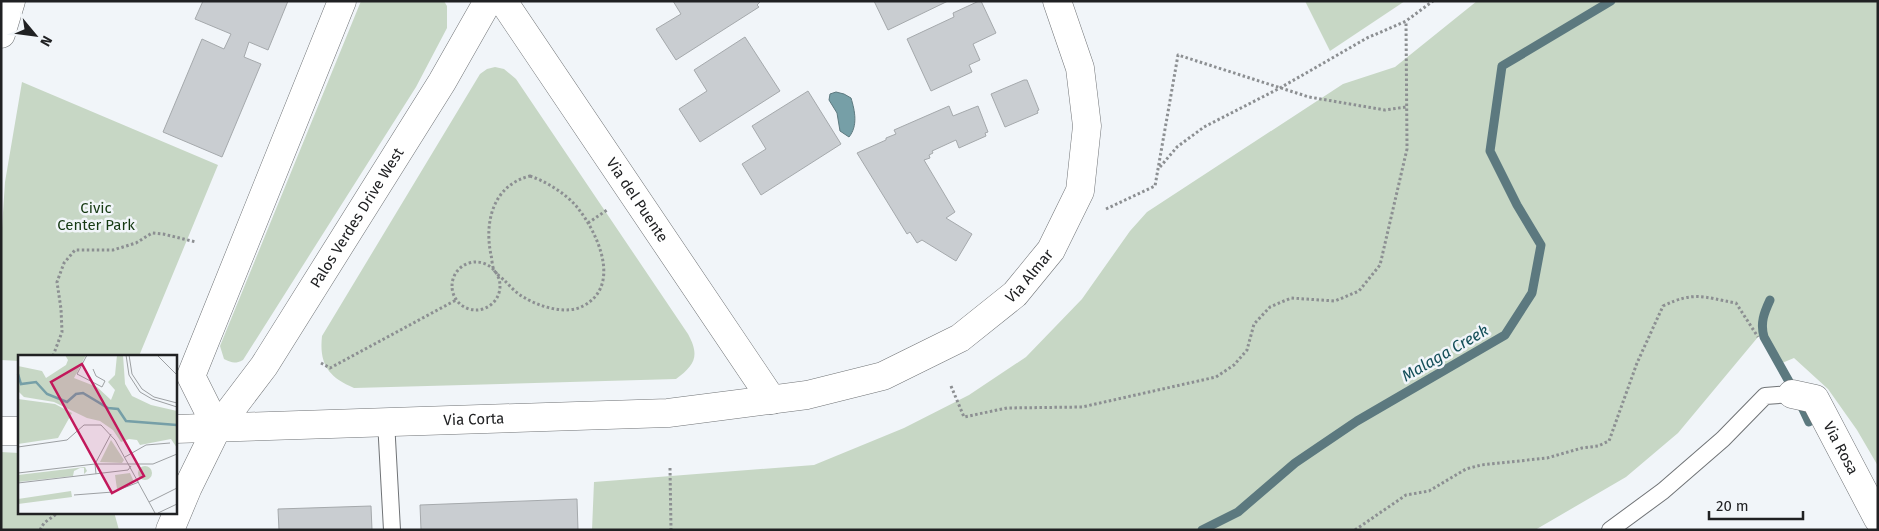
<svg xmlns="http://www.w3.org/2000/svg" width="1879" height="531" font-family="'Fira Sans',sans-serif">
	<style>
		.green { fill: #c7d7c5 }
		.water { fill: #769fa7; stroke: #5c797f }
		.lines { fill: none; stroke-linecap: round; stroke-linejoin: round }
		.stream { stroke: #5c797f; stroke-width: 9 }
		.building { fill: #c9cdd1; stroke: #a5a9ac }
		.service-casing { stroke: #707376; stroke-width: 18 }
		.minor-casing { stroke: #707376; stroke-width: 29 }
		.tertiary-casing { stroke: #707376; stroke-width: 29 }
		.primary-casing { stroke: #707376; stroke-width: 29 }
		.path { stroke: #8c8f92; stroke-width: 3; stroke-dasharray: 2.5 2.5; stroke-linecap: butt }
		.service { stroke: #fff; stroke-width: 16 }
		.minor { stroke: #fff; stroke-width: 28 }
		.tertiary { stroke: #fff; stroke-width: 28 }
		.primary { stroke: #fff; stroke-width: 28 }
		.labels { text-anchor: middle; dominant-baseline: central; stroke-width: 5; stroke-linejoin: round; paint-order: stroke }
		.street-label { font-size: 15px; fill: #202123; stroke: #f1f5f9 }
		.park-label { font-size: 15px; fill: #163a13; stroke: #f1f5f9 }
		.water-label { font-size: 16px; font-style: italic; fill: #144f59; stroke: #f1f5f9 }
		.inset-river { fill: none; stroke: #769fa7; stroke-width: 2.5 }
		.inset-road { fill: none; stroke: #9da0a3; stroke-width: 1 }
		.view { fill: #c2185b; fill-opacity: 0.15; stroke: #c2185b; stroke-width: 2.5 }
		.inset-edge { fill: none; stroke: #202123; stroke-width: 2.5 }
	</style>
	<rect width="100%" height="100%" fill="#f1f5f9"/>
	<!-- green -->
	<path class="green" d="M361,1H444L447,6V28L416,87L243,360C235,364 232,363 224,359L220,346Z
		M1305,1H1405L1330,51Z
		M1477,1H1878V466L1857,430L1828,389L1794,358L1782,363L1767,335L1758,337L1678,433L1626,477L1535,530H592L594,482L814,465L904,428L969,395L1026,357L1082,299L1130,231L1147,212L1343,84L1395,67Z
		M495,67L504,69L516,79L688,334C700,356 695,365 676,379L354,388C328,377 319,364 322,336L480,74L487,69Z
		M22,82L218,165L139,356H19V361L1,360V243L5,182Z
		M1,452L19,453V512H114L119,530H1Z"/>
	<!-- water -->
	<path class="water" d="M836,92L844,94L851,98C855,111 858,126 849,137L840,131L837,113L829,100L830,94Z"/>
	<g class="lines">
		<!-- stream -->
		<path class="stream" d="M1770,300C1764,313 1760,323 1764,337L1796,394L1809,422
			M1202,530L1238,512L1295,463L1357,421L1505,335L1532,293L1541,245L1517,205L1490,151L1502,66L1611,1"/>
	</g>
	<!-- building -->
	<path class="building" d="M203,1H288L268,50L249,42L244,57L261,64L222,157L163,132L202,39L224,49L231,34L195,19Z
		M673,1H760V2L757,5L759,7L676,60L656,29L681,14Z
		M874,1H948L888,30Z
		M979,1H981L996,33L973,44L980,60L969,65L972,72L931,91L907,39L954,17L953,13Z
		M745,37L780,91L700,142L679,109L707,91L694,70Z
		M1024,80H1027L1039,110L1037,111L1038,113L1005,127L991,94Z
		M808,91L841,144L761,195L742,164L766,149L752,126Z
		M949,106L953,116L978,106L988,132L985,133L986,136L959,148L956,140L932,151L933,153L929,155L930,158L924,160L955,212L946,218L972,234L956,261L922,240L917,243L910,232L907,234L857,153L886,140V138L896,134L894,130Z
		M577,499L578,530H421L420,505Z
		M371,506L372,530H279L278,509Z"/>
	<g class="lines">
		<defs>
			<path id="service" d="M386,421L392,530
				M1610,530L1663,491L1723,439L1765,396L1792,394"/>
			<g id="minor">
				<path d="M1,34L11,1"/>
				<path id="s1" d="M1792,394L1815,399L1878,519"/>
				<path d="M217,428L191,376L342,1"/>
			</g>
			<g id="tertiary">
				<path id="s2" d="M503,1L772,400"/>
				<path id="s3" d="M175,429L668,413L807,395L883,376L960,338L1015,294L1051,250L1080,191L1087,126L1080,68L1057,1"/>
				<path d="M1,431H19"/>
			</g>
			<g id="primary">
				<path id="s4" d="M170,530L188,487L217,428L264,366L442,82L488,1"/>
			</g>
		</defs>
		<!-- service casing -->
		<use href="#service" class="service-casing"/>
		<!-- minor casing -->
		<use href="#minor" class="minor-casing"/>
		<!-- tertiary casing -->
		<use href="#tertiary" class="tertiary-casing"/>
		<!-- primary casing -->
		<use href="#primary" class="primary-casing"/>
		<!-- path -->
		<path class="path" d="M1160,167L1177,147L1204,127L1280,88L1367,38L1406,21L1433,1
			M530,176C547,182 565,193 577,207C598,233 622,286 583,306C567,315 540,307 525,298C517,294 511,287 505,281C502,278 496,274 494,270C492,266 492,259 491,255C484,222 493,185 530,176Z
			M1106,209L1155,186L1178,55L1309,97L1385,110L1406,107
			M588,223L607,210
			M452 286a24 24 0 1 1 48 0a24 24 0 1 1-48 0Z
			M53,356L62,332L61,309L57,282L64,263L75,250H113L136,243L152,233L163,234L196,242
			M321,363L330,368L456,300
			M951,386L964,417L1007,408L1082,407L1216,377L1234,365L1247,350L1254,324L1270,307L1291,298L1335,301L1359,291L1380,265L1407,149L1406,21
			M670,468L671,530
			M40,530L44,523L59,512
			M1355,530L1406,495L1429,491L1466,469L1481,465L1547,458L1582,448L1598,446L1609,441L1637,363L1663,306C1694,291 1703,297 1736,303L1758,337"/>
		<!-- service -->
		<use href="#service" class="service"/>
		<!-- minor -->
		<use href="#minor" class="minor"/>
		<!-- tertiary -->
		<use href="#tertiary" class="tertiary"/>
		<!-- primary -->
		<use href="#primary" class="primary"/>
	</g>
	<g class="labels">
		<!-- street labels -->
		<g class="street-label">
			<text stroke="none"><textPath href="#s2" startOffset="240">Via del Puente</textPath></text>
			<text stroke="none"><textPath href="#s4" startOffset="365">Palos Verdes Drive West</textPath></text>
			<text stroke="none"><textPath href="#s3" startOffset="891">Via Almar</textPath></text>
			<text stroke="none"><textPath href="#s3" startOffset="299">Via Corta</textPath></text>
			<text stroke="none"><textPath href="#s1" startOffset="79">Via Rosa</textPath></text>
		</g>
		<!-- park labels -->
		<g class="park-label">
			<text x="96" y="208">Civic<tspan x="96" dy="17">Center Park</tspan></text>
		</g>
		<!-- water labels -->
		<g class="water-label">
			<text transform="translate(1445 353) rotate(-30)">Malaga Creek</text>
		</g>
	</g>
	<!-- overview -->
	<g transform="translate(18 355)">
		<rect width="159" height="159" fill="#f1f5f9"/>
		<path d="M47,0H68L56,23L79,32L93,45L97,35L90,27L97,20L99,0H105L107,29L114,41L133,50L159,56V93L153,84L122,90L119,85L111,84L103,87L95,75L82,66L69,63L36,47L6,42L0,36V11L24,16L28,23L48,10L50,5ZM0,44L37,49L54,58L40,83L0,89ZM93,85L106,105L104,108L82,107ZM120 118a7 7 0 1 1 14 0a7 7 0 1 1-14 0ZM67,112L69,116L66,119V113H62L56,116L55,121L0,127V120ZM112,118L116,127L99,134L97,120ZM53,136L54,142L0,149V144Z" fill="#c7d7c5"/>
		<path class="inset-river" d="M0,19L3,29L18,27L29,39L49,47L58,39L65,38L90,53L100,54L108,66L159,70"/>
		<path class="inset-road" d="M69,0L59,19L84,32L87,26L78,21L75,14M108,0L111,20L122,37L134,44L159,52M111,0L114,19L124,34L136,42L159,48M139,0L159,20M0,92L49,85L66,70H83L97,85L137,158M107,102L128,90L152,88M0,118L77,109H135L159,99M78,119L77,109L93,79M0,128L110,115L113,111M56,140L95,137L121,127M131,147L159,133M140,158L159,149"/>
		<path class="view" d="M64,9L126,121L94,138L33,27Z"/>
		<rect width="159" height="159" class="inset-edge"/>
	</g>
	<!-- border -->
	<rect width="1879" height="531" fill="none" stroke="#202123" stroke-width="5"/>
	<!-- north arrow -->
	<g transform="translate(35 35) rotate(119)" stroke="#f1f5f9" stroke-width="4" paint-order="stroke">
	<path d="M0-4L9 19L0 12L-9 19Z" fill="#202123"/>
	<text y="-8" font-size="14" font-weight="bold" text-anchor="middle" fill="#202123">N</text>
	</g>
	<!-- scale -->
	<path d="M1709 511v8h94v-8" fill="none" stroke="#202123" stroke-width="2.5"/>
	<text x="1716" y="511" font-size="15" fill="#202123" stroke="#f1f5f9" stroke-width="4" paint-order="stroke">20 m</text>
</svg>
